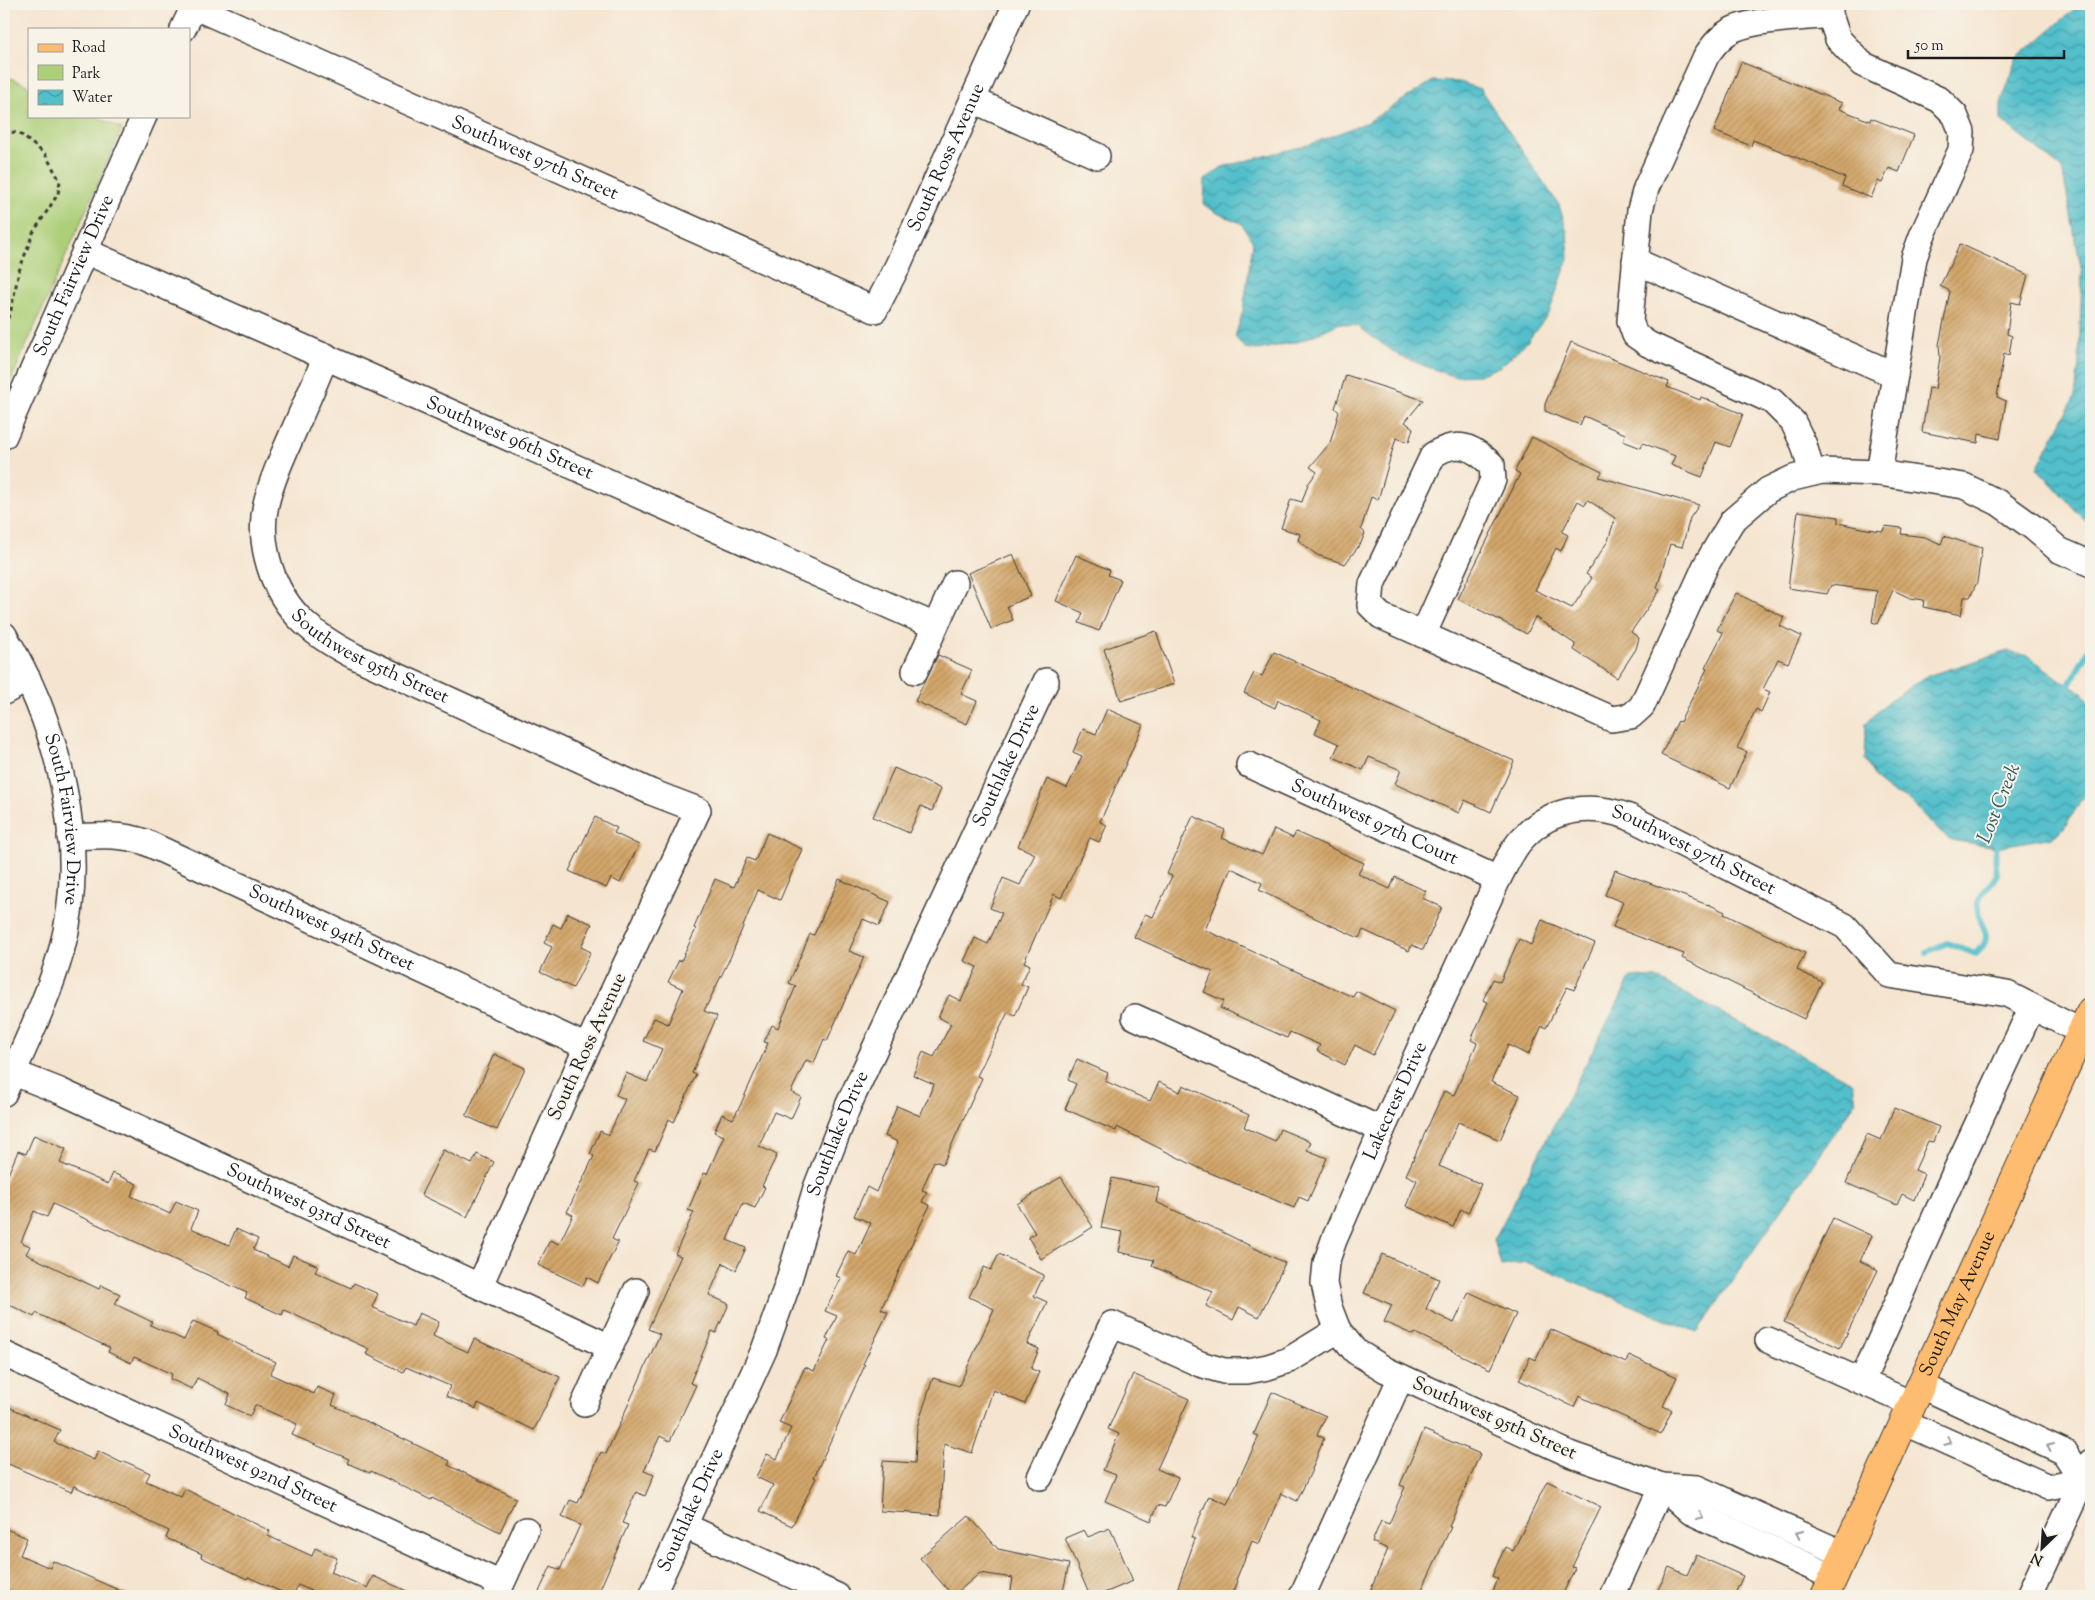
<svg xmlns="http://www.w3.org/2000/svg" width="2095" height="1600" font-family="'Sorts Mill Goudy',serif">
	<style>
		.park { fill: #accf78; stroke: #64764a }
		.water { fill: url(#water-waves); stroke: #376e74 }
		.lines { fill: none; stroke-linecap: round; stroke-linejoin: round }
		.stream { stroke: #52bfcb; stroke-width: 6 }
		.building { fill: url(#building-hatch); fill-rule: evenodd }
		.minor-casing { stroke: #3d3a37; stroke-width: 28 }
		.major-casing { stroke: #3d3a37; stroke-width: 30 }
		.path { stroke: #3d3a37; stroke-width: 3; stroke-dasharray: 4 4; stroke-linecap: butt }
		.minor { stroke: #fff; stroke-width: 25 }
		.major { stroke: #febc70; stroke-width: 28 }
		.oneway { stroke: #999 }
		.labels { text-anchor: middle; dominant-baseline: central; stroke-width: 4; stroke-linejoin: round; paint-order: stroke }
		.street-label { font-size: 19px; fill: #1c1c1c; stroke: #f7f3e8 }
		.water-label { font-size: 20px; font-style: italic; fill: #325d62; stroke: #f7f3e8 }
	</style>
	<defs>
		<pattern id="water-waves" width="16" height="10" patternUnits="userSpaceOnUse" patternTransform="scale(1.25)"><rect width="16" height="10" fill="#52bfcb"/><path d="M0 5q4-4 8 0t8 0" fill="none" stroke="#439aa4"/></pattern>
		<pattern id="building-hatch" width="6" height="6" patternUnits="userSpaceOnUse" patternTransform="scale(1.25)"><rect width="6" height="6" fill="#d2a66b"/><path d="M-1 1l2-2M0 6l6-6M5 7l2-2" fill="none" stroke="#b48e5c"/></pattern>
	</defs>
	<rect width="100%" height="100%" fill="#f7f3e8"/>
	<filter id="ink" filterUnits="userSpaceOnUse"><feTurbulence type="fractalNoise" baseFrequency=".02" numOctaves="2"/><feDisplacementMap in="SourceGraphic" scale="10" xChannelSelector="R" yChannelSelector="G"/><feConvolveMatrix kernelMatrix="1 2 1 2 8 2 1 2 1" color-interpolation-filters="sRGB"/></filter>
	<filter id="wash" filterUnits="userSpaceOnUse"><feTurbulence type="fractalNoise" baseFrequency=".0096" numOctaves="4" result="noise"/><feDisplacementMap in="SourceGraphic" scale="20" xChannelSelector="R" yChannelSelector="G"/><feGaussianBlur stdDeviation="1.12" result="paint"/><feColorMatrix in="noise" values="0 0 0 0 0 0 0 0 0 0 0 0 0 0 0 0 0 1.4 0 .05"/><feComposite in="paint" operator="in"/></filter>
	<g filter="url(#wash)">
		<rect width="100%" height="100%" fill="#f5e5d0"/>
		<!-- park -->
		<path class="park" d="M4,75L29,86V116H95L122,129L4,396Z"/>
		<!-- water -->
		<path class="water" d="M2080,4H2091V527L2037,468L2075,396L2079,364L2082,273L2062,169L2001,120V103L2017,59Z
			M1433,81L1460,82L1480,89L1559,205L1567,232L1569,257L1549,313L1527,342L1501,366L1479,375L1453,376L1401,357L1357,326L1340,323L1301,341L1257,350L1245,348L1235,337L1243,311L1253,242L1241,223L1219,214L1204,205L1205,180L1222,167L1308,145L1368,122Z
			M2008,651L2028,656L2068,685L2082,692L2091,707V786L2063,829L2053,837L1996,847L1951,840L1940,832L1908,799L1891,792L1877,781L1865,760L1866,724L1888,701L1927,676Z
			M1631,977L1656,978L1853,1083L1856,1102L1697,1332L1526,1262L1501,1266L1494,1240Z"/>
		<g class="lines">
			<!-- stream -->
			<path class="stream" d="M2065,692L2091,646
				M1927,952L1947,943L1976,954C1999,933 1975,926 1978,904C1980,893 1992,884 1997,874C1995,863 1994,851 1999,841"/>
		</g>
		<g id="blocks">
			<!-- building -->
			<path class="building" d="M1741,62L1842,103L1839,109L1870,121L1871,118L1914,135L1899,172L1889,168L1882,183L1878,181L1871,198L1842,186L1845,178L1813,164L1753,140L1751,146L1714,131Z
				M1960,244L2028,275L2020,304L2011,302L2007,334L2012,336L2009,355L2004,353L1997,397L2006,401L2000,439L1979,434L1978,443L1922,432L1929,388L1935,389L1940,357L1939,345L1950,291L1940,286Z
				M1571,342L1669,382L1667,387L1700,400L1701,397L1743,414L1730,447L1716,442L1702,477L1671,465L1675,456L1643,443L1641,448L1623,441L1625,434L1584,416L1580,425L1545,411V404Z
				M1346,375L1423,400L1405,422L1413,428L1409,442L1396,438L1378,500L1371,497L1361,529L1365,533L1361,543L1345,564L1317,555L1298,540L1300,534L1281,528L1291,499L1302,502L1308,484L1317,472L1310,467L1330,443L1339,412L1335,408Z
				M1532,437L1602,472L1599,477L1699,505L1690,518L1682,547L1670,544L1657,588L1660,590L1631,632L1639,638L1636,649L1617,678L1574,650L1575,644L1535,617L1527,634L1458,599L1520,474L1515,471ZM1588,500L1615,518L1608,541L1586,574L1592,578L1572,608L1535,590L1556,548L1561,551L1568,535L1562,532L1578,501L1585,505Z
				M1798,511L1838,517V523L1867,529L1883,531L1885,526L1902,528L1901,534L1925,537L1941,544L1944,536L1982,548L1977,582L1970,597H1964L1961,615L1923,607L1924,600L1910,598L1893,590L1878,624L1872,622L1877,591L1831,585L1827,594L1788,588Z
				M1013,554L1031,596L1007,606L1013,620L991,629L968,573Z
				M1076,555L1110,570L1108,575L1121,580L1099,631L1079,623L1083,613L1056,601Z
				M1736,593L1784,617L1780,626L1801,636L1788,663L1778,659L1763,689L1770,692L1761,712L1756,709L1737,748L1747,752L1730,788L1661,755L1678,721L1680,722L1707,669L1705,668L1723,633L1717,630Z
				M1156,631L1174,684L1121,701L1104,649Z
				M1274,652L1514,761L1491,812L1465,800L1459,813L1395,784L1401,770L1369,757L1363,770L1333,757L1339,744L1315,733L1321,720L1278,700L1275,708L1244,693L1254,673L1262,676Z
				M938,655L972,670L961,694L977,701L967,724L915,701Z
				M1107,709L1143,725L1100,822L1107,825L1099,842L1090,838L1061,898L1054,894L1024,962L1030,965L1021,984L1028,987L1015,1016L1008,1012L977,1076L982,1078L943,1164L934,1161L922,1190L927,1192L922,1202L930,1205L881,1309L888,1312L863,1364L865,1365L814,1477L816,1478L792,1526L760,1511L773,1485L756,1477L767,1454L777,1459L791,1428L779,1423L805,1367L814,1371L829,1340L826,1339L837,1316L825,1311L841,1278L836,1276L848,1251L856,1255L871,1223L854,1216L867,1187L876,1192L898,1142L885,1136L897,1106L920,1116L934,1084L913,1075L923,1052L934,1057L951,1024L938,1017L949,995L961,1001L977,967L964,961L975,938L988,944L1002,913L990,908L1003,878L1020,885L1035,854L1018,846L1047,779L1067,788L1082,756L1073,752L1083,729L1096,734Z
				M894,768L941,789L932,811L921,806L909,833L873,817Z
				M1193,816L1225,830L1222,838L1262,855L1274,829L1293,838L1296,832L1364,863L1358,874L1390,889L1395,877L1426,891L1422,898L1442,907L1423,950L1412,945L1409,951L1363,930L1359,938L1315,918L1259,890L1262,883L1231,868L1205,930L1353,997L1356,991L1395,1011L1373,1055L1355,1045L1345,1065L1317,1051L1320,1045L1290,1032L1287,1038L1220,1008L1224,1001L1204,992L1213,972L1134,937L1145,914L1153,917L1172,876L1167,874Z
				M595,817L617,828L614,833L639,845L620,883L611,878L606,888L569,871Z
				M767,833L802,849L780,900L758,890L731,956L704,1011L717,1016L692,1073L696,1075L674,1122L669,1119L655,1151L649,1149L634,1181L639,1183L612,1239L618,1242L598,1283L587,1277L583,1286L538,1265L550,1240L559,1244L573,1215L567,1212L594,1156L590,1154L600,1131L609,1135L625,1099L616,1095L626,1073L647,1082L662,1049L643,1041L654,1018L668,1024L683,989L668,982L679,960L681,961L696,929L694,928L715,879L734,887L747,858L755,861Z
				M1615,870L1708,905V904L1725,912L1724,914L1805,953L1797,970L1822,982L1804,1019L1682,958L1684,954L1613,927L1623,902L1605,895Z
				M839,879L890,902L879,926L863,919L849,951L864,957L827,1041L824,1039L814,1063L806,1060L791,1092L801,1097L791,1119L774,1112L759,1146L777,1155L762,1186L765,1187L755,1208L743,1203L727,1240L746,1248L736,1270L723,1263L709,1295L729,1304L716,1333L712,1331L690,1383L696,1385L670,1441L660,1436L644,1471L654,1475L645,1496L636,1492L622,1523L628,1525L597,1596H537L551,1566L560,1570L580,1525L562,1517L570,1500L578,1503L601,1452L606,1454L660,1334L648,1329L681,1256L675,1254L694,1212L688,1210L704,1173L707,1174L724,1136L714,1132L722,1114L733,1119L740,1106L768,1043L764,1042L772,1025L778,1028L796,986L789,983L810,934L814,935Z
				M568,913L592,924L581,947L591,952L573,988L540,972L552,947L544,943L553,924L561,928Z
				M1542,920L1595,943L1574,990L1567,987L1546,1028L1542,1026L1528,1055L1508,1045L1491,1082L1520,1095L1500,1140L1458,1122L1439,1166L1481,1184L1468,1213L1461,1209L1453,1227L1406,1206L1417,1180L1406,1175L1444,1091L1454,1095L1477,1043L1471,1040L1488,1002L1483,1000L1493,979L1500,982L1519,939L1531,945Z
				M494,1054L525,1068L497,1130L466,1116Z
				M1077,1059L1108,1073L1105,1081L1150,1101L1159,1082L1180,1092L1183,1085L1249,1115L1244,1127L1275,1141L1280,1129L1311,1142L1307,1150L1327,1158L1308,1201L1299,1197L1294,1208L1201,1169L1117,1127L1116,1131L1065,1109L1076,1084L1068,1080Z
				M1894,1108L1939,1127L1933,1142L1928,1141L1915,1170L1924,1174L1914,1200L1902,1194L1897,1205L1846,1183L1867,1134L1881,1140Z
				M34,1135L66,1149L60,1163L108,1184L113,1173L137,1184L131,1196L170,1214L176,1201L198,1211L191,1228L229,1245L236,1229L258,1239L253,1250L288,1266L293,1255L318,1266L315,1272L351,1288L354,1283L378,1294L372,1307L413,1326L419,1313L439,1322L433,1336L468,1352L474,1339L560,1377L534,1430L478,1403L476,1409L446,1396L450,1386L406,1367L403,1372L366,1354L369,1349L284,1310L282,1315L245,1298L247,1293L53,1204L47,1217L34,1211L21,1242L30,1246L26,1254L99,1289L101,1285L120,1294L115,1304L152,1322L150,1325L184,1340L193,1321L218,1332L217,1334L276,1362L270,1374L314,1394L317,1387L336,1395L332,1405L450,1461L448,1465L516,1498L500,1532L432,1498L431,1500L371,1471L370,1473L347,1463L349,1459L292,1435L297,1424L255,1405L250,1416L226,1405L230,1394L197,1378L192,1389L170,1379L172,1374L134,1357L131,1363L108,1352L110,1348L72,1330L36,1313L34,1317L4,1302V1184L18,1151L26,1154Z
				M443,1150L472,1164L477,1154L494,1162L467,1217L421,1195Z
				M1061,1177L1093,1227L1041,1259L1028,1237L1035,1233L1017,1204Z
				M1112,1178L1159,1188L1156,1202L1222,1232L1285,1263L1259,1317L1239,1307L1233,1320L1206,1306L1213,1292L1152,1266L1154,1260L1119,1252L1123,1232L1101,1228Z
				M1833,1218L1872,1236L1860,1261L1878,1270L1840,1348L1784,1322Z
				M999,1254L1044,1275L1034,1296L1047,1302L1027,1344L1039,1349L1031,1369L1039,1372L1025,1404L993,1390L972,1453L944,1444L940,1515L880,1511L883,1461L915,1463L917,1427L933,1378L959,1386L994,1309L969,1297L984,1267L991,1270Z
				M1382,1254L1439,1279L1426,1309L1454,1323L1469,1292L1516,1314L1490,1369L1415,1333L1414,1335L1384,1322L1392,1305L1364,1293Z
				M1550,1329L1626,1363L1629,1355L1677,1377L1663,1406L1672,1410L1661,1434L1579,1396L1574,1407L1519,1380L1530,1357L1536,1360Z
				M1133,1374L1189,1399L1157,1469L1178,1478L1165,1507L1158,1505L1151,1521L1105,1501L1116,1475L1103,1470L1119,1434L1108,1429Z
				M1272,1392L1326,1416L1317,1435L1324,1438L1311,1472L1297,1501L1281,1493L1259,1544L1252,1541L1236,1580L1238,1581L1232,1596H1175L1195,1539L1191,1537L1209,1496L1227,1504L1259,1436L1254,1434Z
				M4,1405L60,1430L54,1442L94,1460L98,1451L122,1463L124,1461L150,1473L146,1481L181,1497L185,1489L270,1531L268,1536L312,1556L315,1548L337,1558L331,1572L367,1588L373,1576L418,1596H323L298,1585L293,1596H291L248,1577L247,1579L201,1557L202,1554L166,1538L169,1531L74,1486L71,1492L4,1462Z
				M1424,1430L1480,1454L1449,1527H1451L1419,1596H1368L1388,1549L1372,1542L1381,1521L1389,1524L1405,1487L1400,1485Z
				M1547,1481L1601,1507L1572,1567L1575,1568L1562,1596H1491L1498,1579L1492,1576L1505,1547L1513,1551Z
				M969,1516L998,1549L1069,1564L1062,1596H1010L1013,1578L980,1573L953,1596L920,1558Z
				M4,1528L27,1538L20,1555L50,1568L53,1561L132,1596H22L5,1589L4,1593Z
				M1110,1528L1133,1581L1097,1596H1090L1065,1538L1084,1530L1088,1537Z
				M1696,1555L1743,1576L1734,1596H1655L1669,1567L1687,1575Z"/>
		</g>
	</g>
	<g filter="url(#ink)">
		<use href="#blocks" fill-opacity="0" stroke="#3d3a37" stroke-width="1"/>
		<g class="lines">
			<defs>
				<g id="minor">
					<path id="s1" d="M193,6L875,310L898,265L1016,4"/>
					<path d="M1830,15L1838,39L1862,64L1940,100L1955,115L1962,132L1961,150L1922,236L1914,258L1879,473"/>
					<path d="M183,29L195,4"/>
					<path d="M973,100L1097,156"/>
					<path id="s2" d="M85,251L935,626"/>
					<path d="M1635,261L1895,375"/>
					<path id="s3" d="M326,356C315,383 303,410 291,437C282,458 271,481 266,504C262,521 263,540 267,557C279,607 309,633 354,656L651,792L698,810L587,1047L480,1285"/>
					<path id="s4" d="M4,436L144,116"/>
					<path d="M1812,473L1804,445L1793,422L1772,401L1648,344L1635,335L1630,321L1640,210L1646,188L1706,56C1713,46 1721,35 1734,29C1758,19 1803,18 1830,15V4"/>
					<path id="s5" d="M4,635C59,726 90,848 61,952C47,1001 24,1047 4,1093"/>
					<path d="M1423,635L1493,480L1492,465C1472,446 1457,439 1433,455L1372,584L1370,605L1381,616L1612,719L1631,716L1642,706L1706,565L1732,521L1768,490L1793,478L1822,471L1879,473L1964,486L1999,503L2034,528L2059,550L2091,564"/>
					<path d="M915,671L955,583"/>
					<path d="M4,692L28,679"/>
					<path id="s6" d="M1249,765L1498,879"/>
					<path id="s7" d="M70,837C95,836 121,833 145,842L587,1047"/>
					<path d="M1135,1017L1382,1130"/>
					<path id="s8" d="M4,1069L60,1091L610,1347"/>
					<path d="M1768,1340L1912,1404"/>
					<path id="s9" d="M4,1354L501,1584"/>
					<path d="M1862,1381L1956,1170L2032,1007"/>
					<path d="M1920,1385L2064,1452L2082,1480L2091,1485"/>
					<path d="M584,1404L636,1291"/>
					<path d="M1904,1422L2048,1487L2082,1480"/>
					<path d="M1040,1477L1112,1324L1200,1364L1224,1371H1247L1268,1367L1289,1360L1338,1330"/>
					<path d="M1662,1486L1691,1512L1833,1577"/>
					<path d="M685,1526L837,1596"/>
					<path id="s10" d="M1844,1554L1697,1488L1662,1486L1572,1455L1386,1370L1355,1351L1338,1330L1329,1307L1324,1283L1326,1263L1334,1240L1382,1130L1498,879C1506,864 1513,847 1525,836C1552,807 1594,803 1629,817L1845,926L1889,975L2007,994L2082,1032"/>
					<path d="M496,1596L526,1530"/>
					<path id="s11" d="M652,1596L764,1350L787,1286L816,1188L848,1106L1046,681"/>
					<path d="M1302,1596L1401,1377"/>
					<path d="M1612,1596L1662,1486"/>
					<path d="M2029,1596L2091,1462"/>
				</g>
				<g id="major">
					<path id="s12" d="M1825,1596L2091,1011"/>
				</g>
			</defs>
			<!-- minor casing -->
			<use href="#minor" class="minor-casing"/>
			<!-- major casing -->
			<use href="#major" class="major-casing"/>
			<!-- path -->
			<path class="path" d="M4,130L20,134L45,154L60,181L58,194L33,233L19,271L11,310L4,328"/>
			<!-- minor -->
			<use href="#minor" class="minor"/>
			<!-- major -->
			<use href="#major" class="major"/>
		</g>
		<!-- one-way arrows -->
		<defs><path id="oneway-chevron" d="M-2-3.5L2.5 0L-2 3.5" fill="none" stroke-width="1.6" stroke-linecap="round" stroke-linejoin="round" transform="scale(1.25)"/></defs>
		<g class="oneway">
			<use href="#oneway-chevron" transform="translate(1948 1442) rotate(24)"/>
			<use href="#oneway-chevron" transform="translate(2050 1446) rotate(-155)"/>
			<use href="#oneway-chevron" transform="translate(1700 1516) rotate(24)"/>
			<use href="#oneway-chevron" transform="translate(1799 1534) rotate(-155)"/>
		</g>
	</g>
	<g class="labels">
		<!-- street labels -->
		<g class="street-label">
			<text stroke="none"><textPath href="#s1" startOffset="915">South Ross Avenue</textPath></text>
			<text stroke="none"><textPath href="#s1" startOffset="374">Southwest 97th Street</textPath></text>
			<text stroke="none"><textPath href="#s4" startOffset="175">South Fairview Drive</textPath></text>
			<text stroke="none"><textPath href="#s2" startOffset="464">Southwest 96th Street</textPath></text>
			<text stroke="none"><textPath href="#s3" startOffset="364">Southwest 95th Street</textPath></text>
			<text stroke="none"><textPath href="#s11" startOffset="904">Southlake Drive</textPath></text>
			<text stroke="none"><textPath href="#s5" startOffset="196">South Fairview Drive</textPath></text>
			<text stroke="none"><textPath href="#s6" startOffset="138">Southwest 97th Court</textPath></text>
			<text stroke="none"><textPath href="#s10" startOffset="1285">Southwest 97th Street</textPath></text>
			<text stroke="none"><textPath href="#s7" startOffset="281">Southwest 94th Street</textPath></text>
			<text transform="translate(588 1047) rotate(-65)">South Ross Avenue</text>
			<text stroke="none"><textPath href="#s10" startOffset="805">Lakecrest Drive</textPath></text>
			<text stroke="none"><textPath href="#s11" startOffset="499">Southlake Drive</textPath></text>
			<text stroke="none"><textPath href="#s8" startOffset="334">Southwest 93rd Street</textPath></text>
			<text stroke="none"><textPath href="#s12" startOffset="321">South May Avenue</textPath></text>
			<text transform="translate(1494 1419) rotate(24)">Southwest 95th Street</text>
			<text stroke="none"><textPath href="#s9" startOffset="274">Southwest 92nd Street</textPath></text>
			<text stroke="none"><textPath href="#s11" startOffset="94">Southlake Drive</textPath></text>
		</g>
		<!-- water labels -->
		<g class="water-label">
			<text transform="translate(2000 804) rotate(-68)">Lost Creek</text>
		</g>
	</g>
	<!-- margin -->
	<rect width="2095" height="1600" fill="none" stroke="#f7f3e8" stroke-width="20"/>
	<!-- legend -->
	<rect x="28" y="28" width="162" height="90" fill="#f7f3e8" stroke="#9f9d96"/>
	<rect x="38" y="44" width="25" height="8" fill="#febc70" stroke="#9f9d96"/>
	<text x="72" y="52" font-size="15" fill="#1c1c1c">Road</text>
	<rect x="38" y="65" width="25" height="15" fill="#accf78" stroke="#9f9d96"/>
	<text x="72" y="78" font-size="15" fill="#1c1c1c">Park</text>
	<rect x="38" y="90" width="25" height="15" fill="url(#water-waves)" stroke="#9f9d96"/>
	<text x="72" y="102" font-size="15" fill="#1c1c1c">Water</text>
	<!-- north arrow -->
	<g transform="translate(2042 1548) rotate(205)" stroke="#f7f3e8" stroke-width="4" paint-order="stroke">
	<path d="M0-4L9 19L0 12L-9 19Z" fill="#1c1c1c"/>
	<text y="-8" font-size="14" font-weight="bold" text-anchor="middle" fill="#1c1c1c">N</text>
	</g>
	<!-- scale -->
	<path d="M1908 50v8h156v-8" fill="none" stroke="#1c1c1c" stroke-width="2.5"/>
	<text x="1915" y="50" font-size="15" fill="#1c1c1c" stroke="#f7f3e8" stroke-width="4" paint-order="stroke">50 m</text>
</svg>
